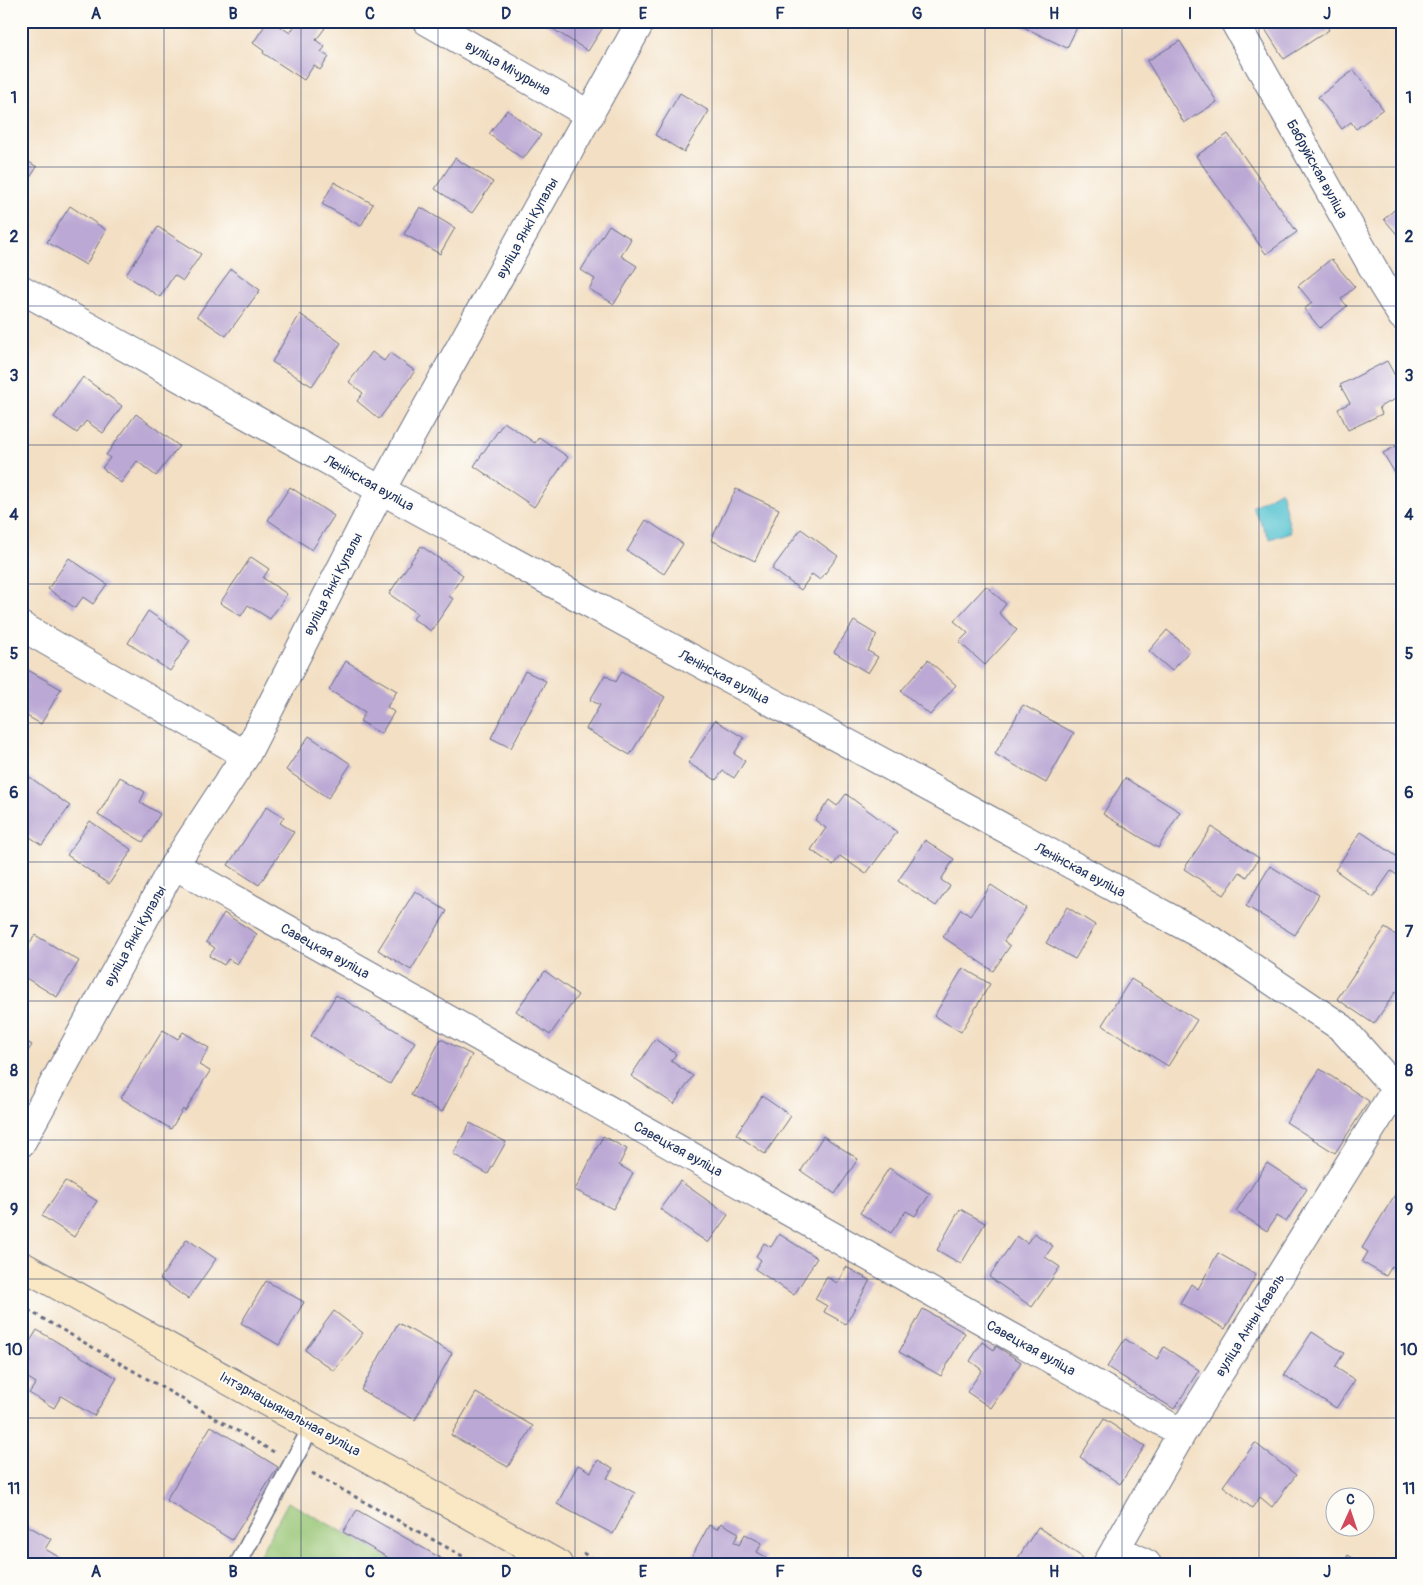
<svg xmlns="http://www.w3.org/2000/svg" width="1423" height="1585" font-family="Pangolin,sans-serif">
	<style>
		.green { fill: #97c574; stroke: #597a69 }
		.water { fill: #58c4d2; stroke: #3a7a98 }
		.building { fill: #bba8d4 }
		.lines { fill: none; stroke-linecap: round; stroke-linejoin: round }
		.lane-casing { stroke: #676d81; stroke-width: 19 }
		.street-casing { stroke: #676d81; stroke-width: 30 }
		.secondary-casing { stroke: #676d81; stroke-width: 30 }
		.path { stroke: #676d81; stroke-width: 3; stroke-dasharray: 4 4; stroke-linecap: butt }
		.lane { stroke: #fff; stroke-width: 16 }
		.street { stroke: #fff; stroke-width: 28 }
		.secondary { stroke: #fae7c3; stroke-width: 28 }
		.grid { fill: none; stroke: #1b2f5e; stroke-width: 1; stroke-opacity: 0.55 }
		.labels { text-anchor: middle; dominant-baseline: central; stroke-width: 4; stroke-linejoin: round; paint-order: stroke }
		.street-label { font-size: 14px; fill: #1b2f5e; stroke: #fdfcf7 }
		.neatline { fill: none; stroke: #1b2f5e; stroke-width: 2 }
		.grid-label { font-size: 16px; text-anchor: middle; font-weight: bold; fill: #1b2f5e }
	</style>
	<rect width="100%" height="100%" fill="#fdfcf7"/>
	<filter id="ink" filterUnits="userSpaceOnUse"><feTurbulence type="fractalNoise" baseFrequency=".02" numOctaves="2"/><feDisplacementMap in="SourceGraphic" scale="10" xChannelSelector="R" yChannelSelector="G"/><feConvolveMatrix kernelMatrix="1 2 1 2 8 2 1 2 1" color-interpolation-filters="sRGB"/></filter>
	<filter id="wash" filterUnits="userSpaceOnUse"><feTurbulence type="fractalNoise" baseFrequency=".0096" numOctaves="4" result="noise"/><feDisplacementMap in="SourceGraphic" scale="20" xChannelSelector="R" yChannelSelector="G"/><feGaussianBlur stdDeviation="1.12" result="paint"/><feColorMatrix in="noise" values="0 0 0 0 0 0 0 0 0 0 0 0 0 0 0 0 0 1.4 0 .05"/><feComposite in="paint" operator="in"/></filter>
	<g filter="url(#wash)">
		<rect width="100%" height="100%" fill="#f3dfc3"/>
		<!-- green -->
		<path class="green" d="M288,1502L343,1532L399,1564H279L260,1554Z"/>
		<!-- water -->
		<path class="water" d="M1281,490L1291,532L1270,539L1252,507Z"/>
		<g id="blocks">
			<!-- building -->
			<path class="building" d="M268,21H272L290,33L298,21H315L325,28L316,40L325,47L321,52L329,57L320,70L314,65L304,80L263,53L264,51L253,43Z
				M540,21H607L588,51Z
				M1016,21H1080L1067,48L1015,23Z
				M1260,21H1324L1329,30L1284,59Z
				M1180,41L1217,102L1184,123L1147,61Z
				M1354,70L1383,109L1356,129L1351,122L1342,129L1318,97Z
				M680,93L709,111L684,152L655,135Z
				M507,110L541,135L523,159L489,134Z
				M1228,134L1297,232L1266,254L1196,156Z
				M21,157L37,167L21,191Z
				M455,158L493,182L472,213L435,189Z
				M334,182L373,204L361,226L322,204Z
				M1402,203V240L1384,219Z
				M70,206L106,230L86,265L47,242Z
				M420,207L455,228L440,254L404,234Z
				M609,225L631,239L621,256L637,266L614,304L589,289L595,279L581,270Z
				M158,227L201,254L183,281L174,275L160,297L126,275Z
				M1331,259L1355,287L1341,299L1347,306L1320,328L1304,309L1312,303L1298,286Z
				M231,269L260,290L226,336L197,316Z
				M300,314L341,343L312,386L272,362Z
				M372,352L384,361L390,353L415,371L379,419L357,401L363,393L349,382Z
				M1387,361L1402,389V396L1379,407L1382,414L1348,430L1338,409L1350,403L1340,385Z
				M83,377L122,406L103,433L86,421L77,433L54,417Z
				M136,414L179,446L156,476L137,461L121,483L102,468L110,458L106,455Z
				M504,422L535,443L539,437L568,457L534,507L474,466Z
				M1402,443V485L1383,453Z
				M290,487L334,516L312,550L268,520Z
				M736,489L779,509L755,561L711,540Z
				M646,520L683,544L664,574L627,551Z
				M801,529L838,556L820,580L812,574L801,590L772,569Z
				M421,546L463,575L449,596L453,599L431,631L413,619L417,613L389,594Z
				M251,557L269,569L263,578L287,594L270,619L248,605L241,616L220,603Z
				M69,558L107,584L93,604L83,597L75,608L48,589Z
				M986,586L1006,604L999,613L1017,630L985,665L959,642L968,633L954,621Z
				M148,611L190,640L170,671L128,643Z
				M854,621L877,635L868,651L878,657L868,673L834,652Z
				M1167,630L1190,650L1172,671L1149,651Z
				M928,660L956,685L930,715L901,691Z
				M346,661L397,691L387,707L394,712L381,734L360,721L365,712L329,690Z
				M21,666L61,689L41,724L27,716L21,726Z
				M525,671L546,681L511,748L491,738Z
				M622,671L665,697L630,755L586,729L600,705L590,700L605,675L616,682Z
				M1023,705L1074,733L1046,783L995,754Z
				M715,720L744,738L734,754L745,761L734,778L723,771L716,780L688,763Z
				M309,736L351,764L328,798L286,770Z
				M24,773L70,806L42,845L21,831V827L25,822L21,819V776Z
				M120,777L145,792L140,802L160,814L143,842L98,815Z
				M1125,778L1180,812L1158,848L1103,814Z
				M846,794L897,832L866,874L840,856L833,865L811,850L826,828L815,820L829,800L837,806Z
				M267,806L284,817L280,823L294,832L259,885L228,865Z
				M90,821L132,850L109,884L67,855Z
				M1212,827L1259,858L1247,877L1240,872L1224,895L1184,869Z
				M1361,832L1402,860V868L1397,875L1391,871L1373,897L1335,870Z
				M925,840L954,859L941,880L950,886L936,906L898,881Z
				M1270,866L1319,895L1295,935L1246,906Z
				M991,885L1026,908L1004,941L1010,946L993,971L943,937L961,909L970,916Z
				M415,891L447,911L411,970L378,950Z
				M1067,907L1095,925L1075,959L1046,943Z
				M224,913L257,934L237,964L228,959L224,965L209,956L215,948L206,942Z
				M1385,928L1402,939V995L1396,991L1374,1024L1337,999Z
				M35,935L79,961L57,997L21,975V957Z
				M963,968L990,984L961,1032L934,1016Z
				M545,971L578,995L550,1035L516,1011Z
				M1131,979L1197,1020L1168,1066L1102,1025Z
				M336,995L415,1042L390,1084L311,1036Z
				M163,1030L178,1039L183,1032L209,1048L199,1065L210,1071L185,1111L183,1109L171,1129L121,1098Z
				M21,1038L32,1045L21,1062Z
				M441,1039L472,1055L442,1112L411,1095Z
				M655,1039L676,1054L671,1061L693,1076L674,1104L631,1076Z
				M1320,1069L1369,1101L1335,1153L1286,1122Z
				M762,1096L791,1116L765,1154L736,1134Z
				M470,1123L506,1142L488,1174L453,1154Z
				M603,1136L627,1149L619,1165L633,1173L613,1209L575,1190Z
				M823,1136L858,1159L835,1194L801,1171Z
				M1267,1163L1307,1189L1286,1222L1276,1216L1267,1231L1236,1211Z
				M889,1168L930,1194L915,1216L906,1211L891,1233L860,1213Z
				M65,1181L97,1201L74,1237L42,1216Z
				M680,1181L728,1215L708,1243L660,1209Z
				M1396,1193L1402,1196V1273L1392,1266L1386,1276L1362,1262L1368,1252L1362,1248Z
				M960,1209L985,1223L961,1264L937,1250Z
				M1034,1233L1053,1246L1045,1257L1060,1267L1032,1307L989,1277L1017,1236L1027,1243Z
				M779,1234L817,1258L794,1295L755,1269L761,1260L756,1256L764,1243L771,1247Z
				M187,1239L216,1259L188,1299L160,1279Z
				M1218,1253L1256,1275L1225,1329L1180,1303L1191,1284L1198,1289Z
				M846,1267L870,1280L846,1324L824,1312L827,1306L815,1299L827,1277L837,1283Z
				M266,1281L304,1302L279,1345L241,1323Z
				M923,1309L965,1333L941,1376L899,1352Z
				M334,1311L363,1333L334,1371L305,1350Z
				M398,1323L452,1353L415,1420L361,1390Z
				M37,1330L117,1378L94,1416L61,1396L54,1408L29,1393L36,1383L22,1374L30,1361L21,1356Z
				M1312,1332L1344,1353L1335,1367L1355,1380L1336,1408L1284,1375Z
				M1125,1339L1157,1359L1164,1347L1199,1370L1174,1409L1107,1367Z
				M982,1342L994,1350L996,1346L1021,1362L991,1408L967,1392L982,1370L970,1361Z
				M476,1393L533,1426L508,1467L451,1435Z
				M1104,1419L1145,1446L1120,1484L1080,1457Z
				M211,1426L278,1467L232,1540L166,1500Z
				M1255,1443L1296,1475L1272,1507L1260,1497L1252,1508L1223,1486Z
				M598,1460L613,1468L607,1478L635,1493L613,1534L557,1504L578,1465L591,1472Z
				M357,1510L451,1564H399L343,1532Z
				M721,1523L739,1533L734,1542L739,1545L745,1534L762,1543L757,1552L766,1557L762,1564H688L709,1525L717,1529Z
				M25,1524L51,1539L45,1549L71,1564H21V1530Z
				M1038,1527L1082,1557L1078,1564H1014Z
				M1348,1555L1361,1564H1343Z"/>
		</g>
	</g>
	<g filter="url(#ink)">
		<use href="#blocks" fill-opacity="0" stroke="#676d81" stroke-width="1"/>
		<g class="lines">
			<defs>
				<path id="lane" d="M238,1564L312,1426"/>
				<path id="street" d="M427,21L590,115
					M1234,21L1382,284L1402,316
					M21,289L381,490L1216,943L1342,1028L1396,1089L1402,1098
					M21,626L246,755
					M174,865L1182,1433
					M21,1143L174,865L246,755L381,490L641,21
					M1116,1548L1147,1564
					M1107,1564L1182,1433L1396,1089"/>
				<path id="secondary" d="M21,1265L558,1564"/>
			</defs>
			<!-- lane casing -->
			<use href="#lane" class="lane-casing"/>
			<!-- street casing -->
			<use href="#street" class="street-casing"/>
			<!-- secondary casing -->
			<use href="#secondary" class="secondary-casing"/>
			<!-- path -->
			<path class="path" d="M21,1306L274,1452
				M312,1473L477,1564
				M583,1553L602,1564"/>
			<!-- lane -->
			<use href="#lane" class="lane"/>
			<!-- street -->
			<use href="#street" class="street"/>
			<!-- secondary -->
			<use href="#secondary" class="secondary"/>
		</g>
	</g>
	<!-- grid -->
	<path class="grid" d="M164,21V1564M301,21V1564M438,21V1564M575,21V1564M712,21V1564M848,21V1564M985,21V1564M1122,21V1564M1259,21V1564M21,167H1402M21,306H1402M21,445H1402M21,584H1402M21,723H1402M21,862H1402M21,1001H1402M21,1140H1402M21,1279H1402M21,1418H1402"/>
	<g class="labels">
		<!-- street labels -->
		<g class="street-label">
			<text transform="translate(508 68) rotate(30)">вуліца Мічурына</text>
			<text transform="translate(1317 169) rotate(61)">Бабруйская вуліца</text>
			<text transform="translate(527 228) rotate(-61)">вуліца Янкі Купалы</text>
			<text transform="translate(369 483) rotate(29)">Ленінская вуліца</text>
			<text transform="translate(333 584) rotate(-63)">вуліца Янкі Купалы</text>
			<text transform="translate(724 677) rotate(28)">Ленінская вуліца</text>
			<text transform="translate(1080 870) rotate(28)">Ленінская вуліца</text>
			<text transform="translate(135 936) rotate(-61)">вуліца Янкі Купалы</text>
			<text transform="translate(325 951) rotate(29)">Савецкая вуліца</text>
			<text transform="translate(678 1149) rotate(29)">Савецкая вуліца</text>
			<text transform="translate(1250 1325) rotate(-58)">вуліца Анны Каваль</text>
			<text transform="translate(1031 1348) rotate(29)">Савецкая вуліца</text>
			<text transform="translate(290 1414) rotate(29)">Інтэрнацыянальная вуліца</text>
		</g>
	</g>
	<!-- margin -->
	<rect width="1423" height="1585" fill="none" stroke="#fdfcf7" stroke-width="55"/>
	<!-- north arrow -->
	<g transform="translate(1350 1512) rotate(3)"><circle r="24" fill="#fdfcf7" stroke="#a3aaba"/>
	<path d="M0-4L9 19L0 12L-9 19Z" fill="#d1495b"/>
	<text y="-8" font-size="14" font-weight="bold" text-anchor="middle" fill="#1b2f5e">С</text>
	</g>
	<rect x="28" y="28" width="1368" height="1530" class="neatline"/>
	<g class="grid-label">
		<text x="96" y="19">A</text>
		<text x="233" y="19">B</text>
		<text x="370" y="19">C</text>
		<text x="506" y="19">D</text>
		<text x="643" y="19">E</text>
		<text x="780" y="19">F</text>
		<text x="917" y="19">G</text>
		<text x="1054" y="19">H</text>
		<text x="1190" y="19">I</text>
		<text x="1327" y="19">J</text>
		<text x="14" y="103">1</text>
		<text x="1409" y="103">1</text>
		<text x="14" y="242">2</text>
		<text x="1409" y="242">2</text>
		<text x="14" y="381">3</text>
		<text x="1409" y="381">3</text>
		<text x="14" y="520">4</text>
		<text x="1409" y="520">4</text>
		<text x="14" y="659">5</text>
		<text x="1409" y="659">5</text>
		<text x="14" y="798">6</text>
		<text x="1409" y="798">6</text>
		<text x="14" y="937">7</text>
		<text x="1409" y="937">7</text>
		<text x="14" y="1076">8</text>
		<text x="1409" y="1076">8</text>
		<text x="14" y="1215">9</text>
		<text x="1409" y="1215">9</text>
		<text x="14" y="1355">10</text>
		<text x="1409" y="1355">10</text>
		<text x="14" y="1494">11</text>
		<text x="1409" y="1494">11</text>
		<text x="96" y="1577">A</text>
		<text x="233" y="1577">B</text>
		<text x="370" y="1577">C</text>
		<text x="506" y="1577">D</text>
		<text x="643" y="1577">E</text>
		<text x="780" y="1577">F</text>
		<text x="917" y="1577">G</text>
		<text x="1054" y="1577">H</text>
		<text x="1190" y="1577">I</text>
		<text x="1327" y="1577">J</text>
	</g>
</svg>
